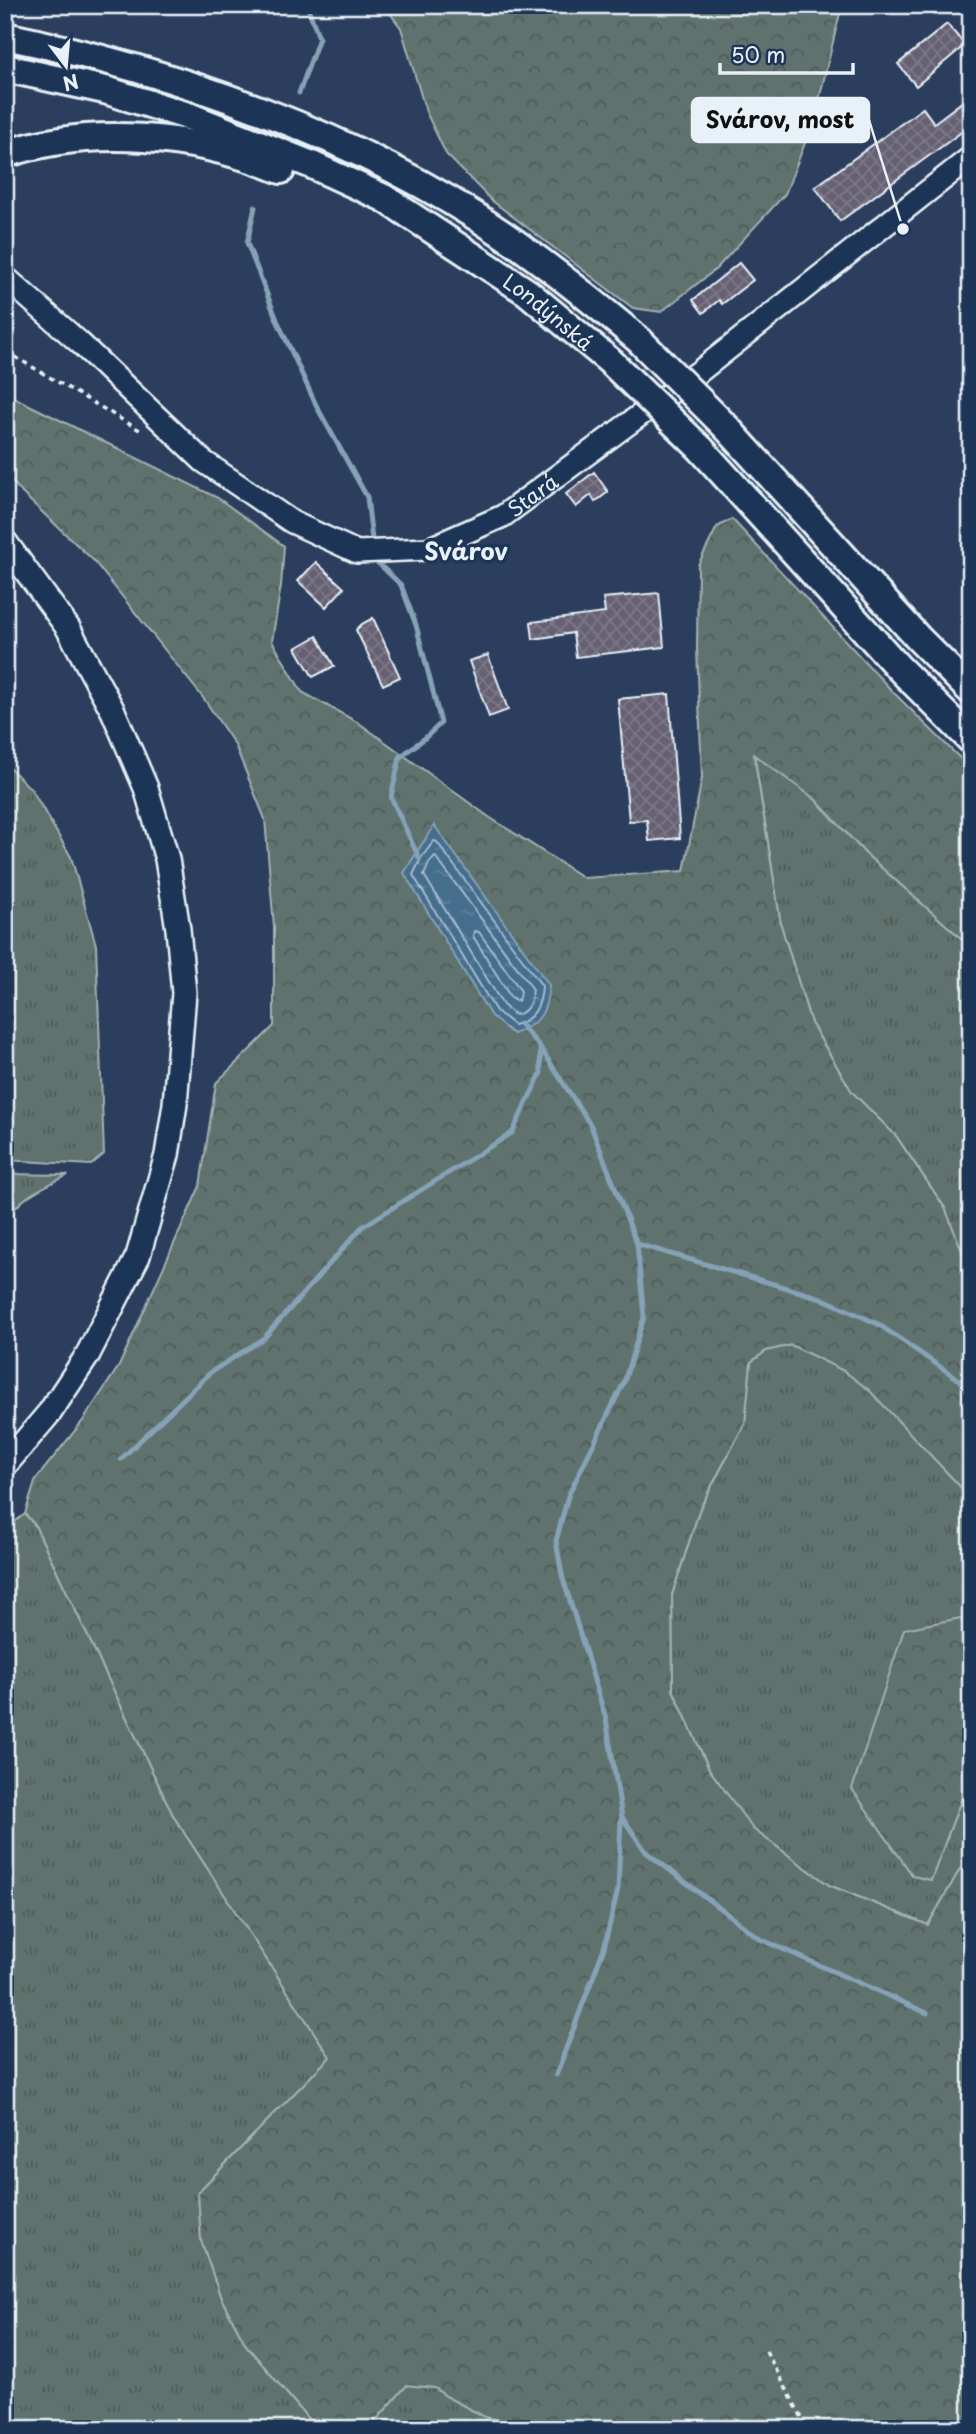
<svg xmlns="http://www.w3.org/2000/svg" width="976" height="2434" font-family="'Playpen Sans',sans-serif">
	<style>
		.grass { fill: url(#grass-tufts); stroke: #a3b2b2; stroke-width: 2 }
		.forest { fill: url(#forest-crowns); stroke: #a3b2b2; stroke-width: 2 }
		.water { fill: url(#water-ripples); stroke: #86a2b7; stroke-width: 2 }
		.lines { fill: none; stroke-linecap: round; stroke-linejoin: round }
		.shore { stroke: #a6bccd; stroke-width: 2 }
		.stream { stroke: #86a2b7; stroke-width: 5 }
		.building { fill: url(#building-cross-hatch); stroke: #e8f1f8; stroke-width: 2 }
		.secondary-casing { stroke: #e8f1f8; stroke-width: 26 }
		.primary-casing { stroke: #e8f1f8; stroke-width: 28 }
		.highway-casing { stroke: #e8f1f8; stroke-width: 32 }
		.path { stroke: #e8f1f8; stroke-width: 3.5; stroke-dasharray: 5 5; stroke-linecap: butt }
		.secondary { stroke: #1d3557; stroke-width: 21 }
		.primary { stroke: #1d3557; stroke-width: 23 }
		.highway { stroke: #1d3557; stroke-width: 26 }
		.highway-bridge-casing { stroke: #e8f1f8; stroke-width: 32; stroke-linecap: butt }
		.highway-bridge { stroke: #1d3557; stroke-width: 26 }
		.labels { text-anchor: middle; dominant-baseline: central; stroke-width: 7; stroke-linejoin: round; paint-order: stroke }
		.street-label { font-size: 21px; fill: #e8f1f8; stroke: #1d3557 }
		.quarter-label { font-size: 24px; font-weight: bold; fill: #e8f1f8; stroke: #1d3557 }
		.leader { fill: none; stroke: #e8f1f8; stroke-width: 2.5 }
		.callout-dot { fill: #e8f1f8; stroke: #1d3557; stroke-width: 2.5 }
		.callout { fill: #e8f1f8; stroke: #e8f1f8; stroke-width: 2.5 }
		.callout-label { font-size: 23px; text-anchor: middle; font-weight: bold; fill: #111 }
	</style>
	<defs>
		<pattern id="grass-tufts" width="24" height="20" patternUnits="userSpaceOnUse" patternTransform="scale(1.75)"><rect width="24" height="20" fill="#5e726d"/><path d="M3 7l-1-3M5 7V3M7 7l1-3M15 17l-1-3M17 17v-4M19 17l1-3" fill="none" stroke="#515b5a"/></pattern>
		<pattern id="forest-crowns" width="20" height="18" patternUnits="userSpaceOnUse" patternTransform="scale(1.75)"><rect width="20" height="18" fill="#5e726d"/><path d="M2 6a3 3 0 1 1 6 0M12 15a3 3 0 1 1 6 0" fill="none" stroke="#515b5a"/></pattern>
		<pattern id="water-ripples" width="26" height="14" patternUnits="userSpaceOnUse" patternTransform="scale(1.75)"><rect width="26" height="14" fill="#446d8c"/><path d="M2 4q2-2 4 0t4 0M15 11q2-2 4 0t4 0" fill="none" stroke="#5f829d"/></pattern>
		<pattern id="building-cross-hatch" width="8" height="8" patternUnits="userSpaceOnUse" patternTransform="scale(1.75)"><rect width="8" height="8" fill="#666173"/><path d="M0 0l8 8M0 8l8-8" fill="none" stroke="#7c7888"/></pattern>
	</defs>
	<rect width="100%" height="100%" fill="#2c3e5d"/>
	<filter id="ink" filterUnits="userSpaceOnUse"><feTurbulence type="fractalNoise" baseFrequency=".0143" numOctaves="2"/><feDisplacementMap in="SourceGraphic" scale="14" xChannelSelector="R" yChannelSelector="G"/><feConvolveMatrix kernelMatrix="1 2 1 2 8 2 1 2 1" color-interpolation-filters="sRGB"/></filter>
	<g filter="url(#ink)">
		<!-- grass -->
		<path class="grass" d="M754,753L815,799L865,853L971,947V1274L945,1208L896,1136L852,1092L811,1023L781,925Z
			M5,763L32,790L71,857L96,945L104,1154L91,1165L5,1160Z
			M5,1174L68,1175C41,1189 21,1195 5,1222Z
			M791,1345L844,1371L869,1389L971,1498V1654L961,1618L931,1880L971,1773V1850L928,1925L829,1885L752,1829L709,1769L673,1690L672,1595L700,1508L745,1423L751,1362L766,1351Z
			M25,1514L35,1525L174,1817L330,2057L198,2192L201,2240L221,2298L246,2345L317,2429L5,2428V1529Z
			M407,2385L435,2388L447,2397L485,2417L546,2429H376L372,2425Z"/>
		<!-- forest -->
		<path class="forest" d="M384,5H842L814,120L785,194L716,269L661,312L633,308L491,200L446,154L426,112L401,28Z
			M5,393L218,498L284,546L281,586L272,641L302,692L359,723L489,817L584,878L684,871L702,778L697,649L698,565L717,527L732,519L894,693L971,769V947L865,853L815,799L754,755L781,925L811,1023L852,1092L896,1136L945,1208L971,1274V1498L869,1390L844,1371L791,1345L766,1351L751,1362L745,1423L700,1508L672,1595L673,1690L709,1769L753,1829L829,1885L928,1925L971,1850V2429H546L485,2417L447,2397L435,2388L407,2385L372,2425L376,2429H317L246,2345L221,2298L201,2240L198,2192L330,2057L174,1817L35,1525L25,1514L36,1479L82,1422L119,1366L200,1186L216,1083L274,1026V927L265,819L235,745L204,699L93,560L23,494L5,473Z
			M961,1618L971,1654V1773L931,1880L913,1876L852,1789L904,1629Z"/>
		<!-- water -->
		<path class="water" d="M434,825L549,985C546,1014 541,1023 513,1034L491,1016L404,873Z"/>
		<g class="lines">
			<!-- shore -->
			<path class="shore" d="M434,841L437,842L542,986C541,1006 534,1020 514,1025L496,1011L413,875L421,858Z
				M435,856L532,988C533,1000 528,1013 515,1015L503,1005L424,875L429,863Z
				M474,931L479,932L521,991L518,1001L511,998L473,936Z"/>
			<!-- stream -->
			<path class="stream" d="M299,93L319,38L307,5
				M255,207L247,243L277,320L317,407L367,497L372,540
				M378,563L401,585L416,625L441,723L425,738L400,757L391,797L419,858
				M521,1025L540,1047L591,1126L637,1244L644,1317L624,1382L568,1496L556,1541L562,1575L606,1719L622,1817L646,1852L760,1939L927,2013
				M637,1244L821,1298L878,1324L971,1388
				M121,1459L211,1372L264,1338L362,1227L512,1133L541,1073L540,1047
				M556,2075L604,1948L618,1889L621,1819"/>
		</g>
		<!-- building -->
		<path class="building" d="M947,24L965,45L916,86L898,64Z
			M971,95V125L840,221L815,187L923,108L934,123Z
			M739,263L753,280L722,304L719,300L703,313L693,300Z
			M594,472L608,492L595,502L591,495L576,507L566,494Z
			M316,562L344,588L326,607L298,581Z
			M659,593L664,647L576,657L573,633L533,639L531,622L605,613L603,598Z
			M373,618L400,677L383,685L356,630L362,624Z
			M317,636L334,666L313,677L296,648Z
			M488,655L508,710L489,717L469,661Z
			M669,694L680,838L649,841L647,820L629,821L618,699Z"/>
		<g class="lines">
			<defs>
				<g id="secondary">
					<path id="s1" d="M5,277L80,343L203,461L292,522L357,552L428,549L503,516L700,371L971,157"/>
				</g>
				<path id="primary" d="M5,542L68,628L113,711L146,788L167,859L178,929L184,993L175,1104L167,1155L138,1256L87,1356L50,1412L5,1465"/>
				<g id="highway">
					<path d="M5,36C171,70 361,137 501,233C549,266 595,303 639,340"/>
					<path id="s2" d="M5,68L105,90L191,117L312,165L384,198L527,292L611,362"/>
					<path d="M5,154C92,125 197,135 281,170"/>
					<path d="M727,428L919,639L971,691"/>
					<path d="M700,448L898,667L971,740"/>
				</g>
			</defs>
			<!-- secondary casing -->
			<use href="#secondary" class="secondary-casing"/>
			<!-- primary casing -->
			<use href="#primary" class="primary-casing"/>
			<!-- highway casing -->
			<use href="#highway" class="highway-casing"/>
			<!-- path -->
			<path class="path" d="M5,354L17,358L143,432
				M5,1368L9,1362
				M766,2351L808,2429"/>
			<!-- secondary -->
			<use href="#secondary" class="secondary"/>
			<!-- primary -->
			<use href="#primary" class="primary"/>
			<!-- highway -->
			<use href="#highway" class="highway"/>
			<defs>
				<path id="highway-bridge" d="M639,340L727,428
					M611,362L700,448"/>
			</defs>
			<!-- highway-bridge casing -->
			<use href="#highway-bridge" class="highway-bridge-casing"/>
			<!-- highway-bridge -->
			<use href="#highway-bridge" class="highway-bridge"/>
		</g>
	</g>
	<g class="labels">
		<!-- street labels -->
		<g class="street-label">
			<text stroke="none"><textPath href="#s2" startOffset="602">Londýnská</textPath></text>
			<text stroke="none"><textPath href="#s1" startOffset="639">Stará</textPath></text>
		</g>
		<!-- quarter labels -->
		<g class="quarter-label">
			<text x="466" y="550">Svárov</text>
		</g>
	</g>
	<!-- callouts -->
	<path class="leader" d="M903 229L869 120"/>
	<circle class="callout-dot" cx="903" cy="229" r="7"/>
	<rect class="callout" x="692" y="98" width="177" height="44" rx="7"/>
	<g class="callout-label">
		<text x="780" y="128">Svárov, most</text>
	</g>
	<!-- margin -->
	<rect width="976" height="2434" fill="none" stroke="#1d3557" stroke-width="28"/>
	<rect x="14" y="14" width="948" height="2406" fill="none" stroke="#e8f1f8" stroke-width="2.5" filter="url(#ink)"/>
	<!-- north arrow -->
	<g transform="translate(66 66) rotate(164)" stroke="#1d3557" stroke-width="5" paint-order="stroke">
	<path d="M0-5L12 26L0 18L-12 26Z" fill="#e8f1f8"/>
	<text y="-10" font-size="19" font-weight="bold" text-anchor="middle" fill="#e8f1f8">N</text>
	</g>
	<!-- scale -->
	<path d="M720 63v10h133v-10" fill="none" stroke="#e8f1f8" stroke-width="3.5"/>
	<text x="731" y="63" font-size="21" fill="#e8f1f8" stroke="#1d3557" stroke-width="5" paint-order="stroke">50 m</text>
</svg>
